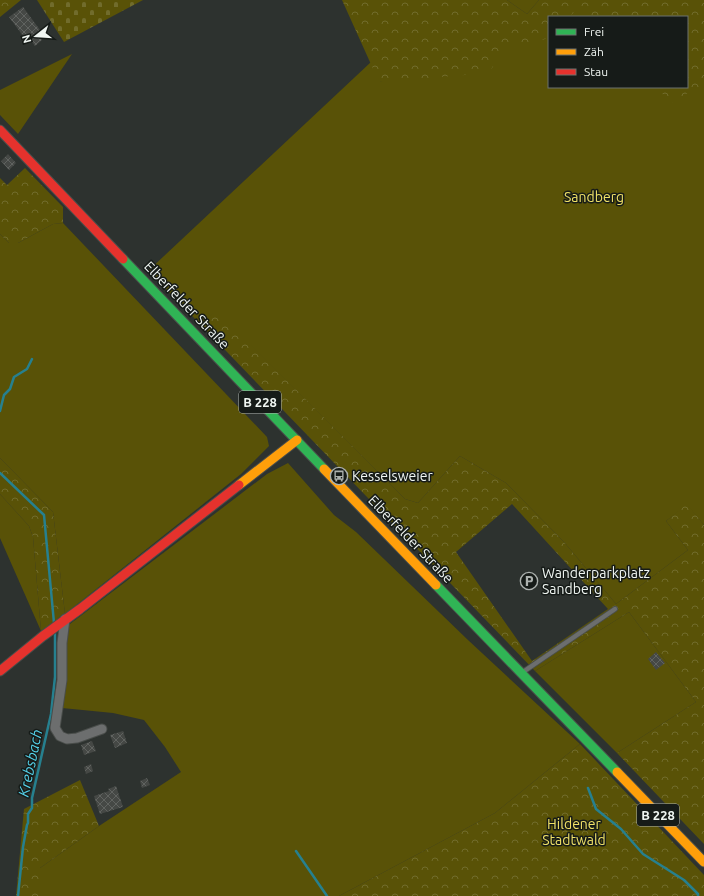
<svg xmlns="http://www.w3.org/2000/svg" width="704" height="896" font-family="Ubuntu,sans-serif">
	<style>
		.green { fill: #595207; fill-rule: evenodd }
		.forest { fill: url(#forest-crowns); fill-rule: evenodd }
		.cemetery { fill: url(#cemetery-stones) }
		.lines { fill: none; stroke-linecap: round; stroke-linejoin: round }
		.stream { stroke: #26808f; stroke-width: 2.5 }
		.building { fill: url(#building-cross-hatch) }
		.lane-casing { stroke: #494d4a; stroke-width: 6 }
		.street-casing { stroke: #494d4a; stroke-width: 11 }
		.fast-casing { stroke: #494d4a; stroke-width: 11 }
		.slow-casing { stroke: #494d4a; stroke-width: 11 }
		.jam-casing { stroke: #494d4a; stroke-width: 11 }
		.lane { stroke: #6c6e6e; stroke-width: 4.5 }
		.street { stroke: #6c6e6e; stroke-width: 9 }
		.fast { stroke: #30b455; stroke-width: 9 }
		.slow { stroke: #ff9f0a; stroke-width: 9 }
		.jam { stroke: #e5322d; stroke-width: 9 }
		.labels { text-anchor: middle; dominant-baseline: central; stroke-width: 3; stroke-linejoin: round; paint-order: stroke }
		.shield { fill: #161b18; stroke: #afb4b1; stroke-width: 1 }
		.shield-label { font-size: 13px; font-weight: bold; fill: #f0f6f2 }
		.park-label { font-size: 14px; fill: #f0e167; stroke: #161b18 }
		.street-label { font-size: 14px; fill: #f0f6f2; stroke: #161b18 }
		.poi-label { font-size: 14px; fill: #f0f6f2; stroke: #161b18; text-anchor: start }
		.water-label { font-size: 15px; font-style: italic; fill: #55d3eb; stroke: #161b18 }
	</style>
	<defs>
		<pattern id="forest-crowns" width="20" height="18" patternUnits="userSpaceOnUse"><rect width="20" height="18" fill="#595207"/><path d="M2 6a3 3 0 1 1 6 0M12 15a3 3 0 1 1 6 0" fill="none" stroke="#716c2c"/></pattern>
		<pattern id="cemetery-stones" width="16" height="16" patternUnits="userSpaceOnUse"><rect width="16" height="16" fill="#595207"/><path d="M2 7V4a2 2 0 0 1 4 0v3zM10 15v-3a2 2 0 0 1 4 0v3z" fill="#716c2c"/></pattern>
		<pattern id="building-cross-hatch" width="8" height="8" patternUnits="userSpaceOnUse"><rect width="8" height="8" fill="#454845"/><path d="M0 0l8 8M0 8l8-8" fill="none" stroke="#606360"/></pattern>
	</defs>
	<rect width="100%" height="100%" fill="#2d322f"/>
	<!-- green -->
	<path class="green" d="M507,0H539L527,14Z
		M544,0H704V525L687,505L666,521L688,550L616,604L564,542L506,483L460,456L418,503L405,499L216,310L201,325L148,271L371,62L380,82L531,15ZM549,17H687V87H549Z
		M72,54L18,134L0,115V90Z
		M63,223L267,437L269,446L241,474L65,614L53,512L0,458V234L9,243H18L53,224Z
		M288,463L334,515L356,532L468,640L580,744L495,813L339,896H40V868L99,826L181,772L165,747L144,720L113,713L62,708L66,627L267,474Z
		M0,494L29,526L33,537L41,631L0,538Z
		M629,612L696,702L617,753L535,671Z"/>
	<!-- forest -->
	<path class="forest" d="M0,0H21L0,17Z
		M342,0H507L527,14L539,0H704V85L696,88L671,103L656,87H687V17H590L579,5L570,17H549V38L503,50L489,73L379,82Z
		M25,168L63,207V223L53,224L18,243H9L0,234V178L7,185Z
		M216,309L405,499L418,503L460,456L506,483L564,542L616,604L688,550L666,521L687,504L704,525V844L617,753L696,702L629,612L535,671L201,325ZM512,504L608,609L532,661L456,552Z
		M0,458L53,512L65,614L41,631L33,537L29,526L0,494Z
		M580,744L704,875V896H339L495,813Z
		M80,780L99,826L40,868V896H16L24,809Z"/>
	<!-- cemetery -->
	<path class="cemetery" d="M37,0H143L64,42Z"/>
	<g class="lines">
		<!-- stream -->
		<path class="stream" d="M0,411L4,395L10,389L14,377L27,369L32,359
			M0,473L44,515L54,623
			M588,788L596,809L621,829L643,854L684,880L698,894V896
			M296,851L327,896
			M18,896L23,847L27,825L28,823V814L32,808V798L51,714L55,677V633"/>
	</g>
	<!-- building -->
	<path class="building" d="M23,7L40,30L37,33L42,40L35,46L29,38L26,40L9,17Z
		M8,154L16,163L9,170L1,161Z
		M656,652L665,663L656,670L648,659Z
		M123,731L127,743L115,748L110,735Z
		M92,741L96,751L84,755L81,745Z
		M91,764L93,771L86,774L84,767Z
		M147,778L150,785L142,788L140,781Z
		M116,786L123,807L100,814L94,796L109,791L108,789Z"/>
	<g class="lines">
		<defs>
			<path id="lane" d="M523,672L615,609"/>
			<path id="street" d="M65,619L62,643V680L55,728L60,736L67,739L77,738L102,729"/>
			<path id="fast" d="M123,259L324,469
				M436,585L617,772"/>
			<path id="slow" d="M324,469L436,585
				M239,485L297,440
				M617,772L704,862"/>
			<path id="jam" d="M0,130L123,259
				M0,671L43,636L80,609L239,485"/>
		</defs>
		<!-- lane casing -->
		<use href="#lane" class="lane-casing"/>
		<!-- street casing -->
		<use href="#street" class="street-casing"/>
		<!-- fast casing -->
		<use href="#fast" class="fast-casing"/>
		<!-- slow casing -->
		<use href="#slow" class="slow-casing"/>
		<!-- jam casing -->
		<use href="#jam" class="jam-casing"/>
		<!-- lane -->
		<use href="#lane" class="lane"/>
		<!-- street -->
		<use href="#street" class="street"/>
		<!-- fast -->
		<use href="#fast" class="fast"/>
		<!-- slow -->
		<use href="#slow" class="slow"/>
		<!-- jam -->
		<use href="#jam" class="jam"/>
	</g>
	<!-- icons -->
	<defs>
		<symbol id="bus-ring" viewBox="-11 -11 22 22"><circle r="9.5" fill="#161b18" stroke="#acb1ae" stroke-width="1.5"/><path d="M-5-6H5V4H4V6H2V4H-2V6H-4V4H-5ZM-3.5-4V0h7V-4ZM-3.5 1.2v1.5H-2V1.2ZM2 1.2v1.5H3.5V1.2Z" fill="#acb1ae"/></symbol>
		<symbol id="parking-ring" viewBox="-11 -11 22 22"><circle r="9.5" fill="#161b18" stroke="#acb1ae" stroke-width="1.5"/><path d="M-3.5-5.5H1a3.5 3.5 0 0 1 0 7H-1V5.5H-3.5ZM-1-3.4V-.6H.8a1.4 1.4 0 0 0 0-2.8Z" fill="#acb1ae"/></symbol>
	</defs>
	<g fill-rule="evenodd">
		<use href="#bus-ring" x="329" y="466" width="20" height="20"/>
		<use href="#parking-ring" x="519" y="571" width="20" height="20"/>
	</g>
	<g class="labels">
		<!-- shield labels -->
		<g class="shield">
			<rect x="239" y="391" width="42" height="22" rx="3"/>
			<rect x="637" y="804" width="42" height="22" rx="3"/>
		</g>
		<g class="shield-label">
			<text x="260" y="402">B 228</text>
			<text x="658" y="815">B 228</text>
		</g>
		<!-- park labels -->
		<g class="park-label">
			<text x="594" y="197">Sandberg</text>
			<text x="574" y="824">Hildener<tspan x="574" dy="16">Stadtwald</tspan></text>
		</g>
		<!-- street labels -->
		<g class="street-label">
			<text transform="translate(187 305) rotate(46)">Elberfelder Straße</text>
			<text transform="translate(411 539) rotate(46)">Elberfelder Straße</text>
		</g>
		<!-- poi labels -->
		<g class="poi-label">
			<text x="352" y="476">Kesselsweier</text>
			<text x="542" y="573">Wanderparkplatz<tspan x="542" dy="16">Sandberg</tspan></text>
		</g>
		<!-- water labels -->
		<g class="water-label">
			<text transform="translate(30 763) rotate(-78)">Krebsbach</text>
		</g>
	</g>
	<!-- legend -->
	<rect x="548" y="16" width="140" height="72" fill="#161b18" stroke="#6d736f"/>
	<rect x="556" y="29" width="20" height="6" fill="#30b455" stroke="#6d736f"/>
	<text x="584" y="36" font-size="12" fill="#f0f6f2">Frei</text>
	<rect x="556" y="49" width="20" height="6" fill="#ff9f0a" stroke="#6d736f"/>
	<text x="584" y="56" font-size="12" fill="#f0f6f2">Zäh</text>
	<rect x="556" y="69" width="20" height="6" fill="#e5322d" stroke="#6d736f"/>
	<text x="584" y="76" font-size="12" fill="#f0f6f2">Stau</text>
	<!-- north arrow -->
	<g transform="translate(36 36) rotate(253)" stroke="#161b18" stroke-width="3" paint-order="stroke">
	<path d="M0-3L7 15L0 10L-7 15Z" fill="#f0f6f2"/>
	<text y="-6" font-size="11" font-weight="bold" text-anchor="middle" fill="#f0f6f2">N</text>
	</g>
</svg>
